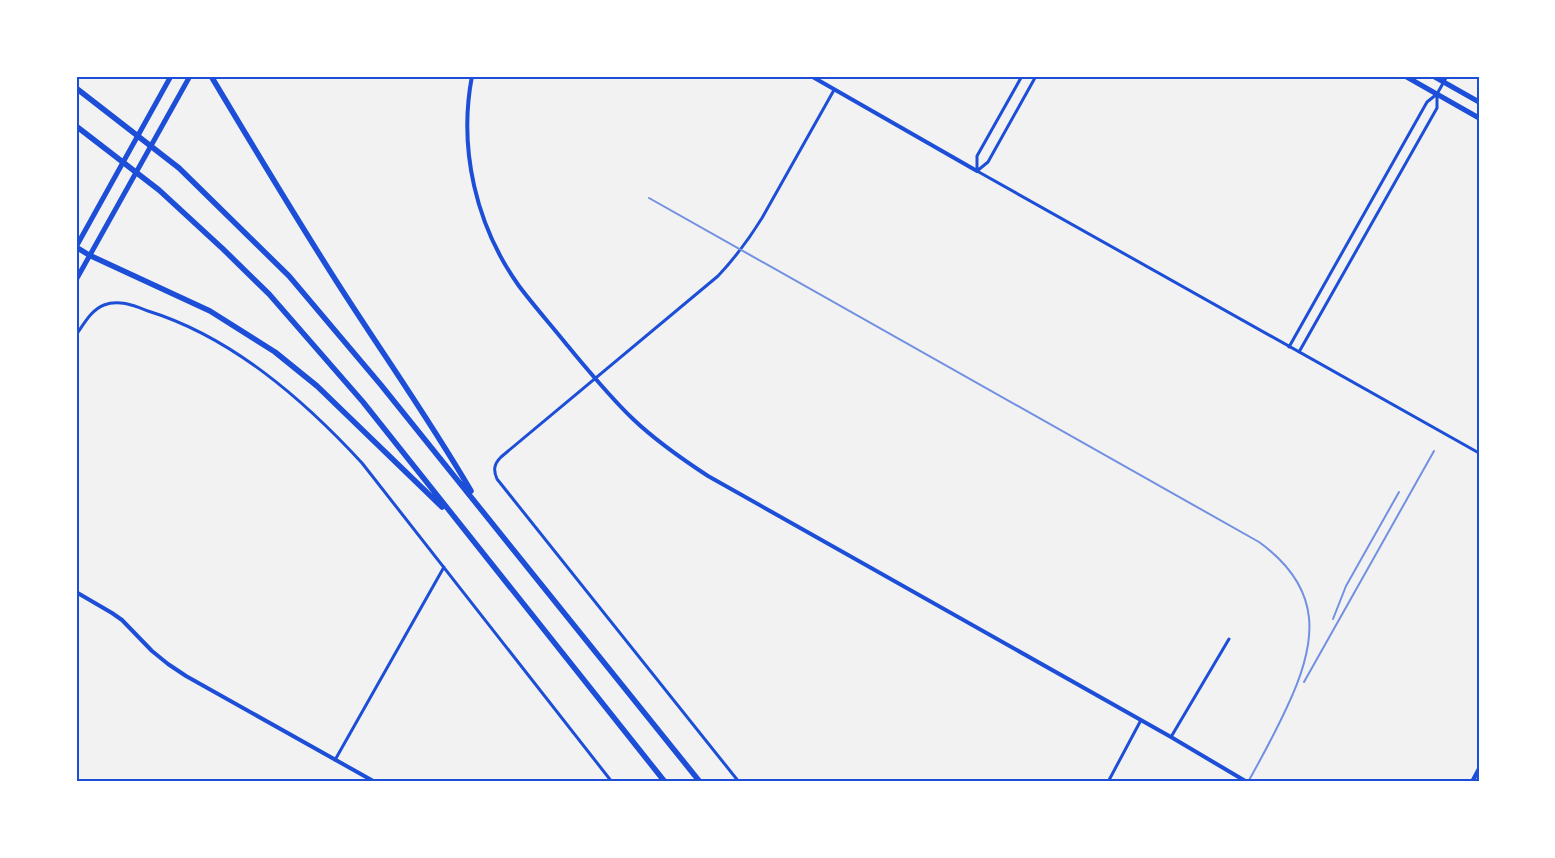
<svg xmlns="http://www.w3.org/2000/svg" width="1555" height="858" font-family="Quicksand,sans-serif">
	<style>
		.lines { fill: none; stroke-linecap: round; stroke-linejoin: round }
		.minor { stroke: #1d4ed8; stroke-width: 3 }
		.tertiary { stroke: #1d4ed8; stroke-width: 4 }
		.secondary { stroke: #1d4ed8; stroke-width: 4.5 }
		.primary { stroke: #1d4ed8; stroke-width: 5 }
		.motorway { stroke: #1d4ed8; stroke-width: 5.5 }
		.rail { stroke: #7290e2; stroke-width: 2 }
		.neatline { fill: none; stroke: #1d4ed8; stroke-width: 2 }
	</style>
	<rect width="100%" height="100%" fill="#f2f2f2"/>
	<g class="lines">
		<!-- minor -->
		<path class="minor" d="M977,170V156L1022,76
			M977,171L1479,453
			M977,171L988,162L1036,76
			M76,335C84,324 91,310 104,305C119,299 135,306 148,311C232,337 304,400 362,463L612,782
			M1289,347L1427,102L1437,94L1447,76
			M1299,352L1437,108V94
			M1171,737L1229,639
			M335,760L444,567
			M739,782L497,479C493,470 494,464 501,457L718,276C735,258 749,239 762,218L834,90
			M1108,782L1141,720"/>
		<!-- tertiary -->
		<path class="tertiary" d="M472,76C458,149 476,226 519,286C534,306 551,325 567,345C588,370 609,396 633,419C656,441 682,459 708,476L1171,737L1247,782
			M811,76L977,171
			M76,592L112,613L122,620L152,651L168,664L186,676L375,782"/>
		<!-- secondary -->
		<path class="secondary" d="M1472,782L1479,769"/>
		<!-- primary -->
		<path class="primary" d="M1405,76L1479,118
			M1433,76L1479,102
			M76,247L171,76
			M76,280L190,76"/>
		<!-- motorway -->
		<path class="motorway" d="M211,76C254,148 297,220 342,290C385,357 431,422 471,491
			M76,88L179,168L289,276L381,385L700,782
			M76,126L159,190L223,249L269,294L363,402L665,782
			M76,247L89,255L210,311L275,352L317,386L442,507"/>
		<!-- rail -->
		<path class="rail" d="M649,198L1259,542C1324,589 1318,642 1287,707C1275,733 1262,757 1248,782
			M1333,619L1346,586L1399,492
			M1304,682L1434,451"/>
	</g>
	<!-- border -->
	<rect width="1555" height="858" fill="none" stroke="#ffffff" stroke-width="155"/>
	<rect x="78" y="78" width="1400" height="702" class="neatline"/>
</svg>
